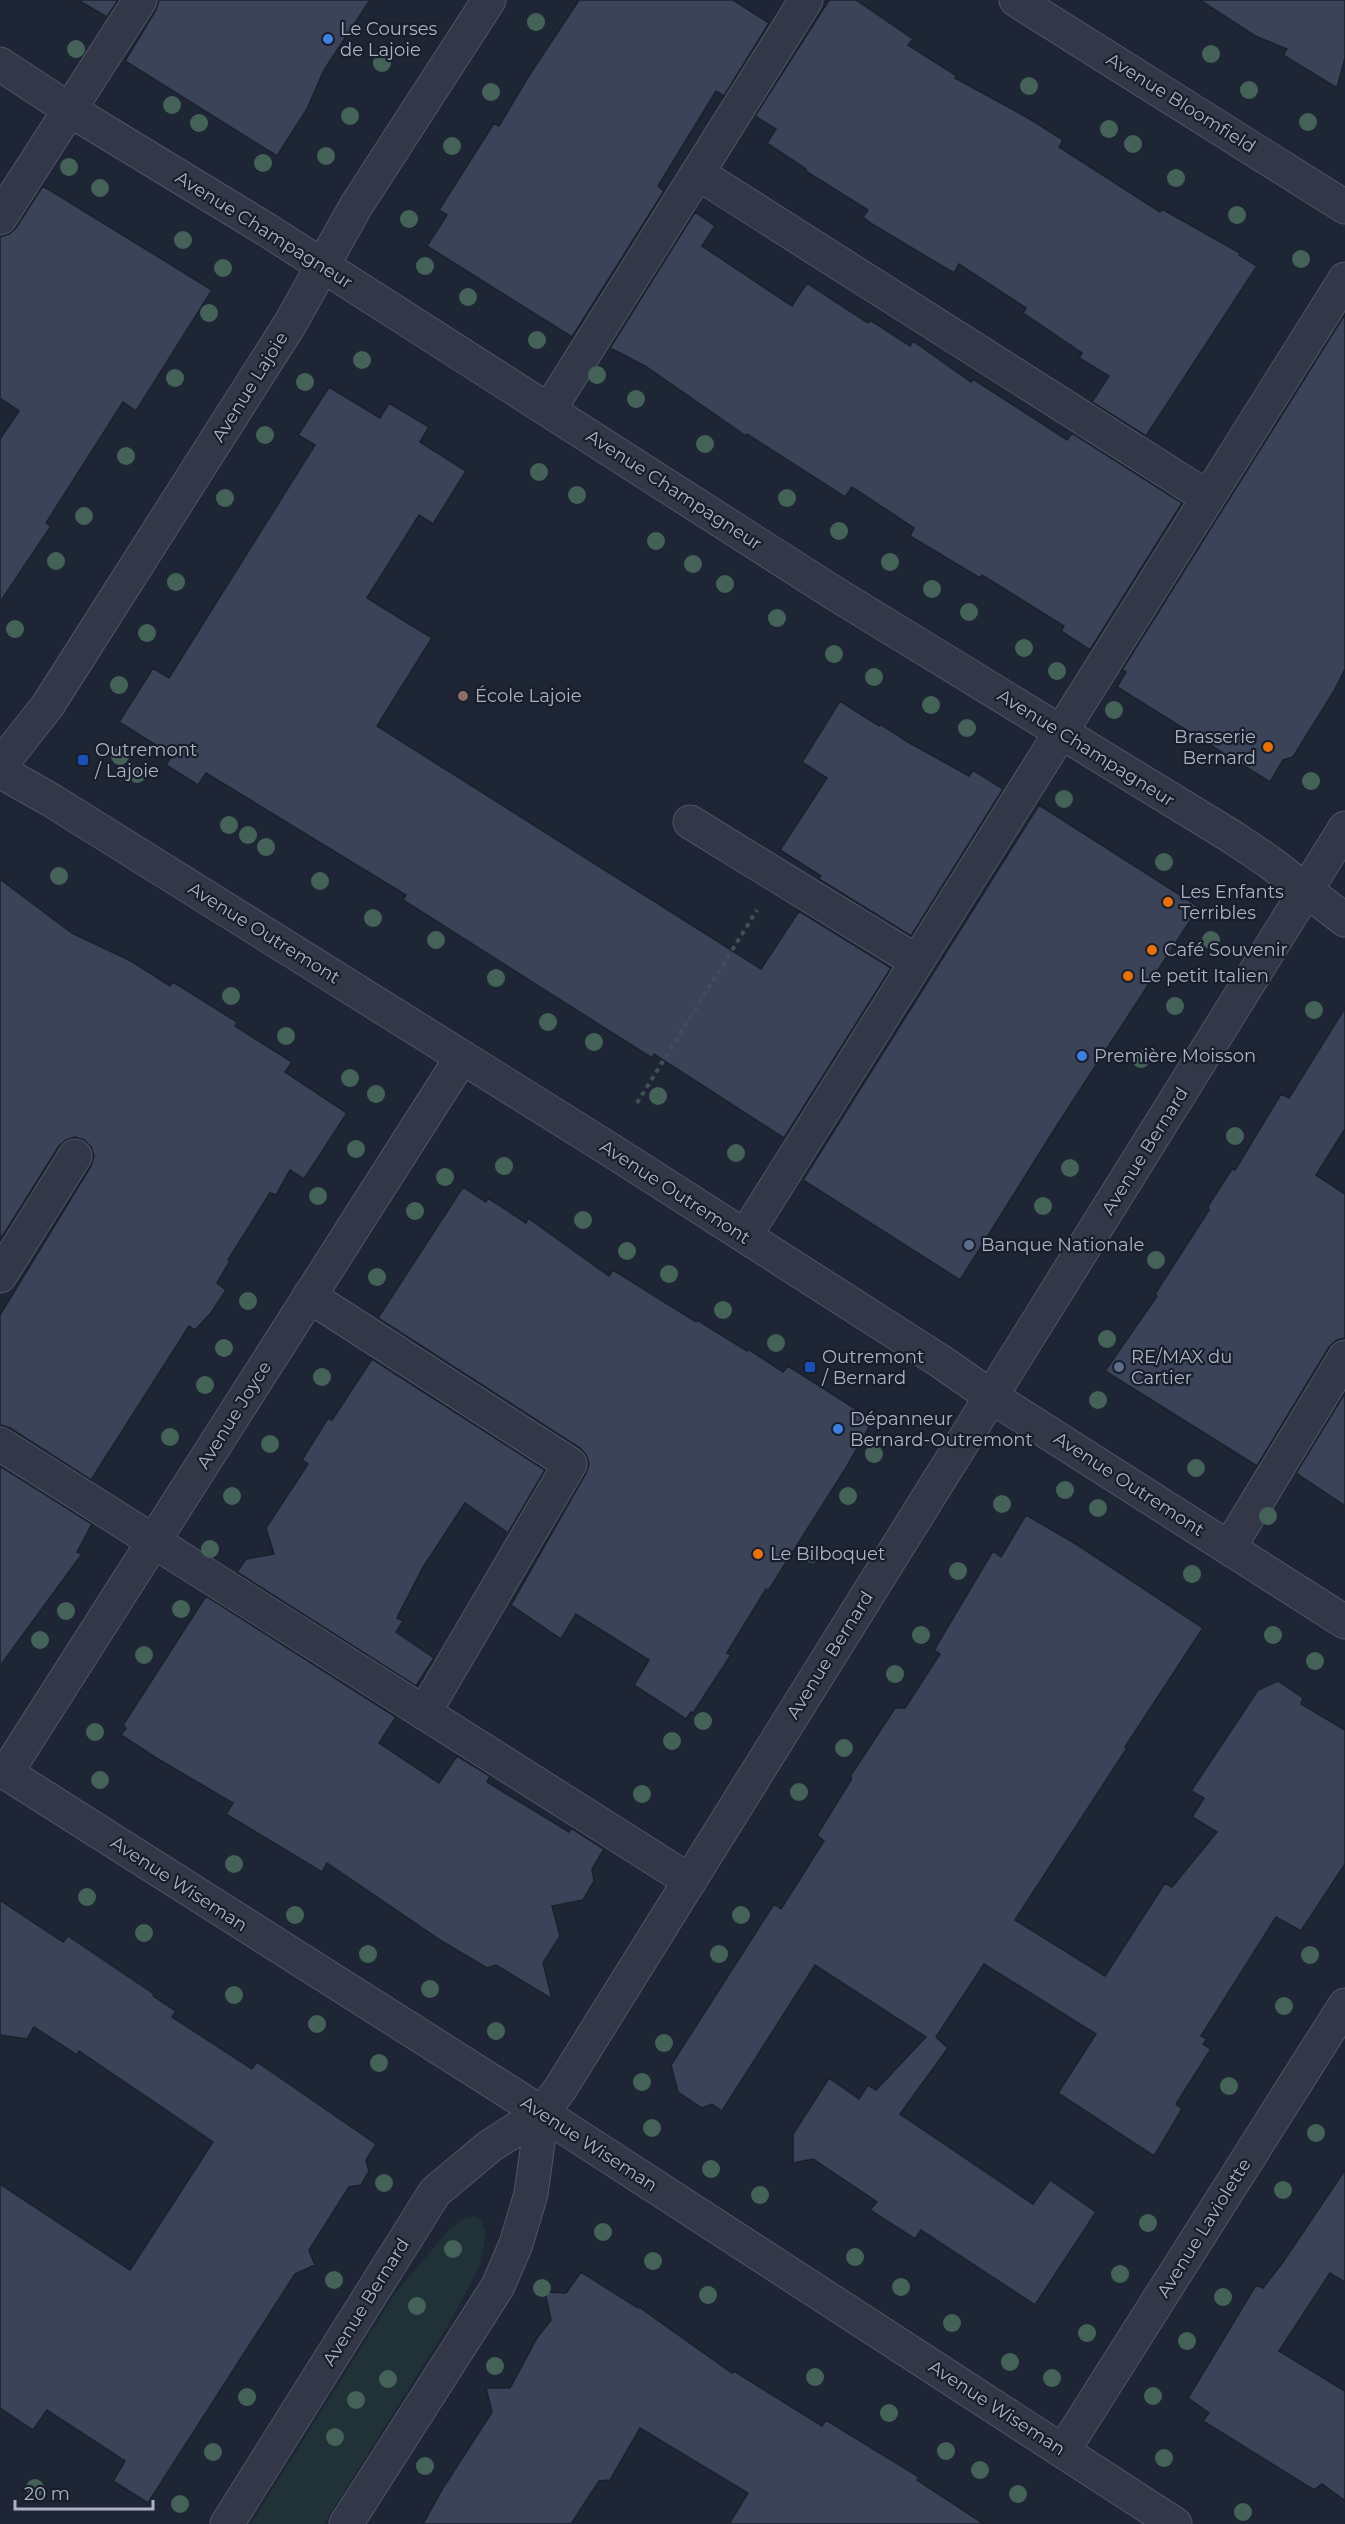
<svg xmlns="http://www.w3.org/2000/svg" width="1345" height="2524" font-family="Montserrat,sans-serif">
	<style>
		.green { fill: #203237 }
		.building { fill: #3a4357; stroke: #1a202d; stroke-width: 1.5 }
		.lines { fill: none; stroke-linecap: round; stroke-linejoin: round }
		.minor-casing { stroke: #4f5565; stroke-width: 35 }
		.path { stroke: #3e4f55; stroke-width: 4; stroke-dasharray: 4.5 4.5; stroke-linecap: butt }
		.minor { stroke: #323847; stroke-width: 33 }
		.tree { fill: #446258 }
		.shop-dot { fill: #3f7fe0; stroke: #181e2b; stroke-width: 2 }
		.education-dot { fill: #8d6e63; stroke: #181e2b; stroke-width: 2 }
		.food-dot { fill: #e8710a; stroke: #181e2b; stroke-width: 2 }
		.transit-dot { fill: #1a4fb4; stroke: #181e2b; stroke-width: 2 }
		.service-dot { fill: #5c6f8a; stroke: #181e2b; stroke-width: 2 }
		.labels { text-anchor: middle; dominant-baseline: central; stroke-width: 4.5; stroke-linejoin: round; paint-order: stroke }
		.poi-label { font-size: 18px; fill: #acb2c4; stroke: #181e2b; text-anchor: start }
		.street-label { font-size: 18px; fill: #acb2c4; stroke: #181e2b }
	</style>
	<rect width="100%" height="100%" fill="#1e2636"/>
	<!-- green -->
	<path class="green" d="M475,2216L481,2220L485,2232L484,2246L479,2267L449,2324L324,2524H251L396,2292L449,2230L463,2219Z"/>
	<!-- building -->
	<path class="building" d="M78,0H118L107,17Z
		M159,0H370L324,70L307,109L277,156L125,61L156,10Z
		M579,0H733L769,23L724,96L716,91L658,186L664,191L572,337L427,246L447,215L439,210L494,123L499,126L530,74Z
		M829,0H856L913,39L908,45L957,76L955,78L1030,119L1063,140L1059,147L1160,212L1162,209L1240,253L1239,255L1257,266L1146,436L1092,402L1109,376L1079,358L1082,353L1023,313L1026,308L959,264L954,273L872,224L863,217L868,210L804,170L806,169L767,143L776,129L755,116Z
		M1200,0H1345V58L1337,88L1283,55L1287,49L1255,36Z
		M43,186L212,290L136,411L123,402L46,523L51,526L0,602V439L19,411L0,398V237L9,234L15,229Z
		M695,212L715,226L702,246L792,306L807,283L868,323L870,320L910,346L913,341L971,382L973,379L1067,440L1072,433L1182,503L1090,650L1061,631L1064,626L982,575L980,578L910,536L914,528L881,506L852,487L845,497L747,434L746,436L645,366L610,348Z
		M1345,314V669L1334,691L1293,757L1283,760L1270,782L1117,687L1126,672L1122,670Z
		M329,387L380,418L389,403L429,427L420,442L466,471L433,524L419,515L367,598L432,638L377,726L761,969L799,911L891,968L784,1138L654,1054L652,1058L403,900L406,895L206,773L198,785L166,765L172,755L119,722L153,668L169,678L315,445L298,435Z
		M840,701L879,726L880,724L908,742L969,776L973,770L1003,789L911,936L819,879L821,876L780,850L827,778L802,762Z
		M1039,805L1199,907L1061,1119L960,1280L803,1180Z
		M0,879L72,933L131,961L170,986L173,982L237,1022L235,1026L292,1062L285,1072L347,1113L304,1179L290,1170L276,1195L270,1193L228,1260L230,1261L217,1283L226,1290L211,1313L195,1330L189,1326L91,1480L10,1428L0,1425V1315L91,1166L94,1156L91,1147L84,1140L75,1137L66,1140L59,1146L2,1237L0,1236Z
		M1345,1008V1129L1316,1175L1345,1194V1338L1337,1340L1329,1347L1257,1466L1105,1371L1157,1296L1155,1294L1209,1210L1208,1206L1232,1169L1235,1170L1281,1094L1289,1098Z
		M463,1187L486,1202L488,1198L526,1223L528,1218L609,1276L613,1270L696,1322L697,1320L747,1351L748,1349L783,1372L788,1366L873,1420L844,1471L768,1591L766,1589L727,1653L731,1655L693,1713L691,1712L686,1719L634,1685L649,1660L576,1614L561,1639L511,1605L586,1473L589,1464L586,1455L580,1448L378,1318Z
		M372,1359L545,1470L508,1533L465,1503L422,1569L397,1618L403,1621L396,1632L434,1658L416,1686L237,1572L246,1559L274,1554L266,1528L308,1464L302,1460L328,1418L332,1420Z
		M1345,1393V1506L1296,1473Z
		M0,1466L92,1524L77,1552L82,1554L0,1666Z
		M1026,1515L1076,1544L1203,1628L1125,1747L1127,1748L1015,1920L1105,1976L1165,1883L1172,1887L1217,1832L1192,1817L1204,1798L1191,1791L1258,1690L1278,1681L1303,1698L1301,1704L1345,1730V1864L1301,1931L1276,1917L1201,2036L1207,2039L1203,2044L1211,2049L1176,2104L1182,2109L1154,2156L1058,2093L1096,2034L984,1964L936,2037L948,2048L900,2114L1033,2204L1050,2180L1096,2212L1035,2305L921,2230L915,2239L870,2210L877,2202L813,2159L793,2163V2134L829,2078L859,2099L868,2085L876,2090L926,2037L815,1965L722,2111L712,2104L702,2108L678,2092L671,2065L774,1904L781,1909L824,1841L817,1835L851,1780V1775L895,1708H905L940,1654L934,1650L993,1551L1001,1557Z
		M206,1596L396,1717L379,1743L439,1783L457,1756L490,1776L487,1782L569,1832L571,1828L604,1849L592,1869L594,1881L583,1900L552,1906L560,1936L543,1963L552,1999L496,1965L487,1968L443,1942L327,1863L322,1872L226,1814L233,1803L158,1759L121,1735L126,1728L123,1725Z
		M0,1900L63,1942L68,1936L154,1994L153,1996L176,2011L172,2017L252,2069L257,2062L376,2144L366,2160L369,2171L361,2185L349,2187L309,2250L315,2265L295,2274L148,2503L113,2481L125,2461L47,2410L33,2430L0,2408V2184L130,2270L213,2142L79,2051L77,2055L34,2027L27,2039L0,2035Z
		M1345,2170V2282L1330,2273L1279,2351L1345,2391V2501L1322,2484L1314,2490L1203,2421L1209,2413L1188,2398L1256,2285L1263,2288L1283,2262Z
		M581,2272L638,2308L639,2307L732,2373L734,2371L822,2426L826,2420L919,2477L917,2480L984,2524H729L748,2493L640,2428L610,2480L599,2481L571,2524H423L443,2488L492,2412L486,2388H510L537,2338L551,2320L545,2292L566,2293Z"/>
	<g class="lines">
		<defs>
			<path id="minor" d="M1016,0L1345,207
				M0,64L70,110L267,230L834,593L1234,838L1268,861L1345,920
				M699,174L1207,497
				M0,218L140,0
				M549,410L806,0
				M0,766L48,705L290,324L356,206L489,0
				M0,771L51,800L609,1149L940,1361L992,1397L1345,1622
				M690,822L916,961
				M745,1236L1345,279
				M0,1276L75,1156
				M309,1296L570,1464L424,1713
				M0,1444L690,1881
				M1229,1548L1345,1357
				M0,1769L542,2113L1175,2524
				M6,1773L462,1057
				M1063,2451L1345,2005
				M227,2524L435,2192L490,2146L542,2113L560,2089L1345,828
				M346,2524L498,2286L516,2244L531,2194L542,2113"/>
		</defs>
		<!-- minor casing -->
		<use href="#minor" class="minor-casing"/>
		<!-- path -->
		<path class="path" d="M637,1103L757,910"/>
		<!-- minor -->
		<use href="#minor" class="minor"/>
	</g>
	<!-- trees -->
	<g class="tree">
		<circle cx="536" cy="22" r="9"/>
		<circle cx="76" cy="49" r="9"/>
		<circle cx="1211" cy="54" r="9"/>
		<circle cx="382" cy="63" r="9"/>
		<circle cx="1029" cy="86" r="9"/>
		<circle cx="1249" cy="90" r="9"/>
		<circle cx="491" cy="92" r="9"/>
		<circle cx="172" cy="105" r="9"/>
		<circle cx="350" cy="116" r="9"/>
		<circle cx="1308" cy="122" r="9"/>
		<circle cx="199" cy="123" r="9"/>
		<circle cx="1109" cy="129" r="9"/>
		<circle cx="1133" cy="144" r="9"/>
		<circle cx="452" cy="146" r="9"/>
		<circle cx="326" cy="156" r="9"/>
		<circle cx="263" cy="163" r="9"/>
		<circle cx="69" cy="167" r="9"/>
		<circle cx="1176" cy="178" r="9"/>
		<circle cx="100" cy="188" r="9"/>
		<circle cx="1237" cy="215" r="9"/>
		<circle cx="409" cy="219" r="9"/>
		<circle cx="183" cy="240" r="9"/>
		<circle cx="1301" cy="259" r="9"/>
		<circle cx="425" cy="266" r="9"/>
		<circle cx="223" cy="268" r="9"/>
		<circle cx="468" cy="297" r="9"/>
		<circle cx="209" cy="313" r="9"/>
		<circle cx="537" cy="340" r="9"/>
		<circle cx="362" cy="360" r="9"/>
		<circle cx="597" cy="375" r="9"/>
		<circle cx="175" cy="378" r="9"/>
		<circle cx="305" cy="382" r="9"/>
		<circle cx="636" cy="399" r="9"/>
		<circle cx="265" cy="435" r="9"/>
		<circle cx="705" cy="444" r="9"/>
		<circle cx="126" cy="456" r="9"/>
		<circle cx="539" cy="472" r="9"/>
		<circle cx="577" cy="495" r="9"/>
		<circle cx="225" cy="498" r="9"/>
		<circle cx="787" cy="498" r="9"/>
		<circle cx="84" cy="516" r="9"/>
		<circle cx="839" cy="531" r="9"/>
		<circle cx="656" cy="541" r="9"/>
		<circle cx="56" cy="561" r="9"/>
		<circle cx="890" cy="562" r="9"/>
		<circle cx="693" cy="564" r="9"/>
		<circle cx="176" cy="582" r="9"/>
		<circle cx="725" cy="584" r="9"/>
		<circle cx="932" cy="589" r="9"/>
		<circle cx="969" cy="612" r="9"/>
		<circle cx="777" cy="618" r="9"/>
		<circle cx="15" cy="629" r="9"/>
		<circle cx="147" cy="633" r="9"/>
		<circle cx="1024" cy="648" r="9"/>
		<circle cx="834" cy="654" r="9"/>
		<circle cx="1057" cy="671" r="9"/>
		<circle cx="874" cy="677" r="9"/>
		<circle cx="119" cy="685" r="9"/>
		<circle cx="931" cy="705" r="9"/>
		<circle cx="1114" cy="710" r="9"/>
		<circle cx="967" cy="728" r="9"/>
		<circle cx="120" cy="756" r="9"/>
		<circle cx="137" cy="774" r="9"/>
		<circle cx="1311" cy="781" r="9"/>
		<circle cx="1064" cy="799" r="9"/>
		<circle cx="229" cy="825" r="9"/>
		<circle cx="248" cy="835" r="9"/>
		<circle cx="266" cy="847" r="9"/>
		<circle cx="1164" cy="862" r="9"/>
		<circle cx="59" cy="876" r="9"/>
		<circle cx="320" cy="881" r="9"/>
		<circle cx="373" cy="918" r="9"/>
		<circle cx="436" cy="940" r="9"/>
		<circle cx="1211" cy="940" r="9"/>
		<circle cx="496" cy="978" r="9"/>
		<circle cx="231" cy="996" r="9"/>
		<circle cx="1175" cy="1006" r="9"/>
		<circle cx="1314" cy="1010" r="9"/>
		<circle cx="548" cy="1022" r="9"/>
		<circle cx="286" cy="1036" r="9"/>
		<circle cx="594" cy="1042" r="9"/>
		<circle cx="1141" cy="1059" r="9"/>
		<circle cx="350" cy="1078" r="9"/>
		<circle cx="376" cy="1094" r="9"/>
		<circle cx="658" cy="1096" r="9"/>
		<circle cx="1235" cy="1136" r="9"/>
		<circle cx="356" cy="1149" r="9"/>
		<circle cx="736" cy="1153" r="9"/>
		<circle cx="504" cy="1166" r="9"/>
		<circle cx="1070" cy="1168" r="9"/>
		<circle cx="445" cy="1177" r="9"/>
		<circle cx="318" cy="1196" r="9"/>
		<circle cx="1043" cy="1206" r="9"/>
		<circle cx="415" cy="1211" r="9"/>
		<circle cx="583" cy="1220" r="9"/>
		<circle cx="627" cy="1251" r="9"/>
		<circle cx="1156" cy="1260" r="9"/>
		<circle cx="669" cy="1274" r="9"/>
		<circle cx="377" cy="1277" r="9"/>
		<circle cx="248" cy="1301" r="9"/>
		<circle cx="723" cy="1310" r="9"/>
		<circle cx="1107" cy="1339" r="9"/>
		<circle cx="776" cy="1343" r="9"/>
		<circle cx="224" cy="1348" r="9"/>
		<circle cx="322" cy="1377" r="9"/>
		<circle cx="205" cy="1385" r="9"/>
		<circle cx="1098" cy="1400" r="9"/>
		<circle cx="170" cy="1437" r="9"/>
		<circle cx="270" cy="1444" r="9"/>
		<circle cx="874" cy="1454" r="9"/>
		<circle cx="1196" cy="1468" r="9"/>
		<circle cx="1065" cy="1490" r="9"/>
		<circle cx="232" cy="1496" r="9"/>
		<circle cx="848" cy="1496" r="9"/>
		<circle cx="1002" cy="1504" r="9"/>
		<circle cx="1098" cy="1508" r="9"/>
		<circle cx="1268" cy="1516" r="9"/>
		<circle cx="210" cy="1549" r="9"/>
		<circle cx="812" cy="1554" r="9"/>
		<circle cx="958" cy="1571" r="9"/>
		<circle cx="1192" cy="1574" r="9"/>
		<circle cx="181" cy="1609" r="9"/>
		<circle cx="66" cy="1611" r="9"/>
		<circle cx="921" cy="1635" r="9"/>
		<circle cx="1273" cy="1635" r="9"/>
		<circle cx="40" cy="1640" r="9"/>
		<circle cx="144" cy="1655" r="9"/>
		<circle cx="1315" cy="1661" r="9"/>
		<circle cx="895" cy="1674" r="9"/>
		<circle cx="703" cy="1721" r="9"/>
		<circle cx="95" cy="1732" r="9"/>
		<circle cx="672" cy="1741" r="9"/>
		<circle cx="844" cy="1748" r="9"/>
		<circle cx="100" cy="1780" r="9"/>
		<circle cx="799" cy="1792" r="9"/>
		<circle cx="642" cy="1794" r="9"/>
		<circle cx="234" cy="1864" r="9"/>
		<circle cx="87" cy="1897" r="9"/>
		<circle cx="295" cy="1915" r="9"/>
		<circle cx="741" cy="1915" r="9"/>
		<circle cx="144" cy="1933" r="9"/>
		<circle cx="368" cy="1954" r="9"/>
		<circle cx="719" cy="1954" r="9"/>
		<circle cx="1310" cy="1955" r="9"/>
		<circle cx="430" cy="1989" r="9"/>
		<circle cx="234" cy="1995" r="9"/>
		<circle cx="1284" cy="2006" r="9"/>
		<circle cx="317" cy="2024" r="9"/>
		<circle cx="496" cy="2031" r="9"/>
		<circle cx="664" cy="2043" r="9"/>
		<circle cx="379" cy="2063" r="9"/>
		<circle cx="642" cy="2082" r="9"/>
		<circle cx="1229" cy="2086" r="9"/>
		<circle cx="652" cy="2128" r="9"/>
		<circle cx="1316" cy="2133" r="9"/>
		<circle cx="711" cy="2169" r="9"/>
		<circle cx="384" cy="2183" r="9"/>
		<circle cx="1283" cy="2190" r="9"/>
		<circle cx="760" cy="2195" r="9"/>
		<circle cx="1148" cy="2223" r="9"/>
		<circle cx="603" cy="2232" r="9"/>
		<circle cx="453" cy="2249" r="9"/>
		<circle cx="855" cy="2257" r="9"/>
		<circle cx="653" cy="2261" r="9"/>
		<circle cx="1120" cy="2274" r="9"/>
		<circle cx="334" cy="2280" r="9"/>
		<circle cx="901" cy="2287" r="9"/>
		<circle cx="542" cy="2288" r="9"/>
		<circle cx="708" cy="2295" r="9"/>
		<circle cx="1223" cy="2297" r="9"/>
		<circle cx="417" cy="2306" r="9"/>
		<circle cx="952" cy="2323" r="9"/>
		<circle cx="1087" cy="2333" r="9"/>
		<circle cx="1187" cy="2341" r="9"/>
		<circle cx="1010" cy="2362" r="9"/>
		<circle cx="495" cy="2366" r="9"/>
		<circle cx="815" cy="2377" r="9"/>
		<circle cx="1052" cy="2378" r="9"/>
		<circle cx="388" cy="2379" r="9"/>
		<circle cx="1153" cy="2396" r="9"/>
		<circle cx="247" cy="2397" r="9"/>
		<circle cx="356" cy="2400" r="9"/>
		<circle cx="889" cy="2413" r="9"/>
		<circle cx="335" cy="2437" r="9"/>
		<circle cx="946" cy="2451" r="9"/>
		<circle cx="213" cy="2452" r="9"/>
		<circle cx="1164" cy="2458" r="9"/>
		<circle cx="425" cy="2466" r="9"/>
		<circle cx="980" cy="2470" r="9"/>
		<circle cx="35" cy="2488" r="9"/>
		<circle cx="1018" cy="2494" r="9"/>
		<circle cx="180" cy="2504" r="9"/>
		<circle cx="1243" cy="2512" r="9"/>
	</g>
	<!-- markers -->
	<g class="shop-dot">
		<circle cx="328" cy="39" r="6"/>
		<circle cx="1082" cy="1056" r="6"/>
		<circle cx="838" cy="1429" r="6"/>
	</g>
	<circle class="education-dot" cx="463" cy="696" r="6"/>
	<g class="food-dot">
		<circle cx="1268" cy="747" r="6"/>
		<circle cx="1168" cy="902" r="6"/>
		<circle cx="1152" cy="950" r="6"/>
		<circle cx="1128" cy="976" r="6"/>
		<circle cx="758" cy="1554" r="6"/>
	</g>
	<g class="transit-dot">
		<rect x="77" y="754" width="12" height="12" rx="3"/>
		<rect x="804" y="1361" width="12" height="12" rx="3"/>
	</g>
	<g class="service-dot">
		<circle cx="969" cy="1245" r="6"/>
		<circle cx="1119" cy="1367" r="6"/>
	</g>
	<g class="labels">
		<!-- poi labels -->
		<g class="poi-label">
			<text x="340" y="29">Le Courses<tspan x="340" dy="21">de Lajoie</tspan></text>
			<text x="475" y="696">École Lajoie</text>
			<text x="1256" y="737" text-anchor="end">Brasserie<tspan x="1256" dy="21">Bernard</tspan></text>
			<text x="95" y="750">Outremont<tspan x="95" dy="21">/ Lajoie</tspan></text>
			<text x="1180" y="892">Les Enfants<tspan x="1180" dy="21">Terribles</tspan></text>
			<text x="1164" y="950">Café Souvenir</text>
			<text x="1140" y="976">Le petit Italien</text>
			<text x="1094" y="1056">Première Moisson</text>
			<text x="981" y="1245">Banque Nationale</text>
			<text x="822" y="1357">Outremont<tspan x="822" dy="21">/ Bernard</tspan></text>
			<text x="1131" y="1357">RE/MAX du<tspan x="1131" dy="21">Cartier</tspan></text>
			<text x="850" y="1419">Dépanneur<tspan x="850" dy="21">Bernard-Outremont</tspan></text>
			<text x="770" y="1554">Le Bilboquet</text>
		</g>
		<!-- street labels -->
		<g class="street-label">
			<text transform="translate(1181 103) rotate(32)">Avenue Bloomfield</text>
			<text transform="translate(264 230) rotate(32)">Avenue Champagneur</text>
			<text transform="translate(250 387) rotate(-58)">Avenue Lajoie</text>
			<text transform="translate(674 490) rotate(33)">Avenue Champagneur</text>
			<text transform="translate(1086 748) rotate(32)">Avenue Champagneur</text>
			<text transform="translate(264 933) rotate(32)">Avenue Outremont</text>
			<text transform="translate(1145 1151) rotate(-58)">Avenue Bernard</text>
			<text transform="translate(675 1192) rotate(33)">Avenue Outremont</text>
			<text transform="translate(234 1415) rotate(-58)">Avenue Joyce</text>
			<text transform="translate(1129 1484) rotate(33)">Avenue Outremont</text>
			<text transform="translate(830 1655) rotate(-58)">Avenue Bernard</text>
			<text transform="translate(179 1884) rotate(33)">Avenue Wiseman</text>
			<text transform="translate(589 2144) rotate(33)">Avenue Wiseman</text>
			<text transform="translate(1204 2228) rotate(-58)">Avenue Laviolette</text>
			<text transform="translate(366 2302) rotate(-58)">Avenue Bernard</text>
			<text transform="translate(997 2408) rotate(33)">Avenue Wiseman</text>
		</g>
	</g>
	<!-- scale -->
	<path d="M15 2500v9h138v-9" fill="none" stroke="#acb2c4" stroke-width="3"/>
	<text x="24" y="2500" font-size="18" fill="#acb2c4" stroke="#181e2b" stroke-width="4.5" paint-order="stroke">20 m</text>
</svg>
